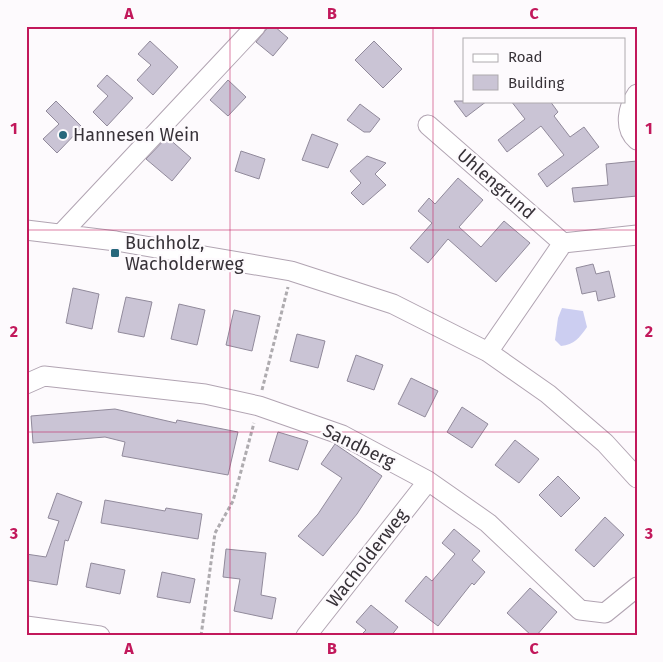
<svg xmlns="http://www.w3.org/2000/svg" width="663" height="662" font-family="'Fira Sans',sans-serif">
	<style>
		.water { fill: #cccef1 }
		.building { fill: #cac4d5; stroke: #918a9b }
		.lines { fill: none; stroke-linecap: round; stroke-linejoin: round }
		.minor-casing { stroke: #b1a4b2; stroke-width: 21 }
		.path { stroke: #aeabaf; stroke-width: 3; stroke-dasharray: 4 2.5; stroke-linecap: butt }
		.minor { stroke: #fff; stroke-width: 19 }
		.grid { fill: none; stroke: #c2185b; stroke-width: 1; stroke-opacity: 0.55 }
		.poi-dot { fill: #27687c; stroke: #fdfafd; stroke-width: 2 }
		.labels { text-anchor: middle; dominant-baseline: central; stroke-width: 4.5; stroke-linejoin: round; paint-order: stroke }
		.poi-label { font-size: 18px; fill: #373238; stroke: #fdfafd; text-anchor: start }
		.street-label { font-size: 18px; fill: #373238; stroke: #fdfafd }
		.neatline { fill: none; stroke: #c2185b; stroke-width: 2 }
		.grid-label { font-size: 16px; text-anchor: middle; font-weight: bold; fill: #c2185b }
	</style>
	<rect width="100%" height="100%" fill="#fdfafd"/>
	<!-- water -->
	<path class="water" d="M562,308L583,311L587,327C580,337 574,345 561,346L555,340L558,318Z"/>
	<!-- building -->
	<path class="building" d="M269,26H274L288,38L273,56L256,42Z
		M150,41L178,67L153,95L137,80L151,65L138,54Z
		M374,41L402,69L383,88L355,60Z
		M107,75L133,98L107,126L93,112L108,96L97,86Z
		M228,80L246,97L228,116L210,100Z
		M56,101L82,127L57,153L43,139L59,124L46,111Z
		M454,101H487L466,117Z
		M511,101H550L558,112L554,116L570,137L584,127L599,147L547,187L538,174L564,155L541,126L507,152L498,140L525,119Z
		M360,104L380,119L370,132H364L347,120Z
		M312,134L338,144L328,168L302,160Z
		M167,137L191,158L172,181L146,159Z
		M241,151L265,159L259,179L235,171Z
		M367,156L386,163L375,174L386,185L363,205L351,193L361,183L350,171Z
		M637,161V196L574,202L572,188L608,185L606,164Z
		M458,178L483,200L459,227L481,247L504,221L530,243L496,282L448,239L428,263L410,248L432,223L418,211L429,198L435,204Z
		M593,264L596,274L609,271L615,297L598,301L596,291L582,294L576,268Z
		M73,288L99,294L92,329L66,323Z
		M126,297L152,302L144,337L118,332Z
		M179,304L205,310L197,345L171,339Z
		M234,310L260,316L252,351L226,345Z
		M297,334L325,341L318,368L290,361Z
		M356,355L383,365L374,390L347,381Z
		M411,378L438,391L425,417L398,404Z
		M462,407L488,424L472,448L447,432Z
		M115,409L176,423L177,420L238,432L228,475L122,456L125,442L105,437L33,443L31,416Z
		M278,432L308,441L298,470L269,461Z
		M515,440L539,459L519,483L495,465Z
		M335,444L382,476L357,514L323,556L298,536L318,514L342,478L321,464Z
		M558,476L580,498L561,517L539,495Z
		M57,493L82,502L68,541L65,540L57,585L26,580V554L46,557L59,521L48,518Z
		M105,500L165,511L166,508L202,514L198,539L101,523Z
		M605,517L624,535L594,567L575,550Z
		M454,529L480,551L472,560L485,572L474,585L472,583L438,626L405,601L426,576L432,581L455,554L442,543Z
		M226,549L266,553L261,595L276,598L272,619L234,611L240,579L223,577Z
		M91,563L125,570L120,594L86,587Z
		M162,572L195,579L190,603L157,597Z
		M530,588L557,612L536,636H532L507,613Z
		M371,605L398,627L391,636H360L366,630L356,622Z"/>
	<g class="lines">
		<defs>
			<path id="minor" d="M637,94C628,107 623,128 637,140
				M428,125L563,243
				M26,230L116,241L291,271L393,304L488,352L548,394L605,443L637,478
				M61,234L256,26
				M488,352L563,243L637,235
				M26,384L44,376L205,394L259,406L342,435L428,481L488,523L580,610L605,613L637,587
				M26,626L100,636
				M306,636L428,481"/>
		</defs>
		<!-- minor casing -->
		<use href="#minor" class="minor-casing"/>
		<!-- path -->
		<path class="path" d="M262,390L288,287
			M201,636L215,533L233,501L254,423"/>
		<!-- minor -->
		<use href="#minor" class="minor"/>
	</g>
	<!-- grid -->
	<path class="grid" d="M230,26V636M433,26V636M26,230H637M26,432H637"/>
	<!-- markers -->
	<g class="poi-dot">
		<circle cx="63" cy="135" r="5"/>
		<rect x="110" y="248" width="10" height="10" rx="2.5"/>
	</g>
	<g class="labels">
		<!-- poi labels -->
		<g class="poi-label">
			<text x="73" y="135">Hannesen Wein</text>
			<text x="125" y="243">Buchholz,<tspan x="125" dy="21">Wacholderweg</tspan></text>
		</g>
		<!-- street labels -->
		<g class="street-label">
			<text transform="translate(496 184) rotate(41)">Uhlengrund</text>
			<text transform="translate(359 446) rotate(26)">Sandberg</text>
			<text transform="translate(367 558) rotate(-52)">Wacholderweg</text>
		</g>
	</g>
	<!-- border -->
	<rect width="663" height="662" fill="none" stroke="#fdfafd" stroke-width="55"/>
	<!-- legend -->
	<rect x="463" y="38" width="162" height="65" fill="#fdfafd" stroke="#aeaaae"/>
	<rect x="473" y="54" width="25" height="8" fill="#ffffff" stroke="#aeaaae"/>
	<text x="508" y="62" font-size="15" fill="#373238">Road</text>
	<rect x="473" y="75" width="25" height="15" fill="#cac4d5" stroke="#aeaaae"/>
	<text x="508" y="88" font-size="15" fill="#373238">Building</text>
	<rect x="28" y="28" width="608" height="606" class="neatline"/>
	<g class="grid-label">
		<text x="129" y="19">A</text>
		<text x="332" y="19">B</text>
		<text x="534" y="19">C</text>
		<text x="14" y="134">1</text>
		<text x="649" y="134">1</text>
		<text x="14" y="337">2</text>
		<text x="649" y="337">2</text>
		<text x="14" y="539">3</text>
		<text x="649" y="539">3</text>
		<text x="129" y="654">A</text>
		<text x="332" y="654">B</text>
		<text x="534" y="654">C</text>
	</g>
</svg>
